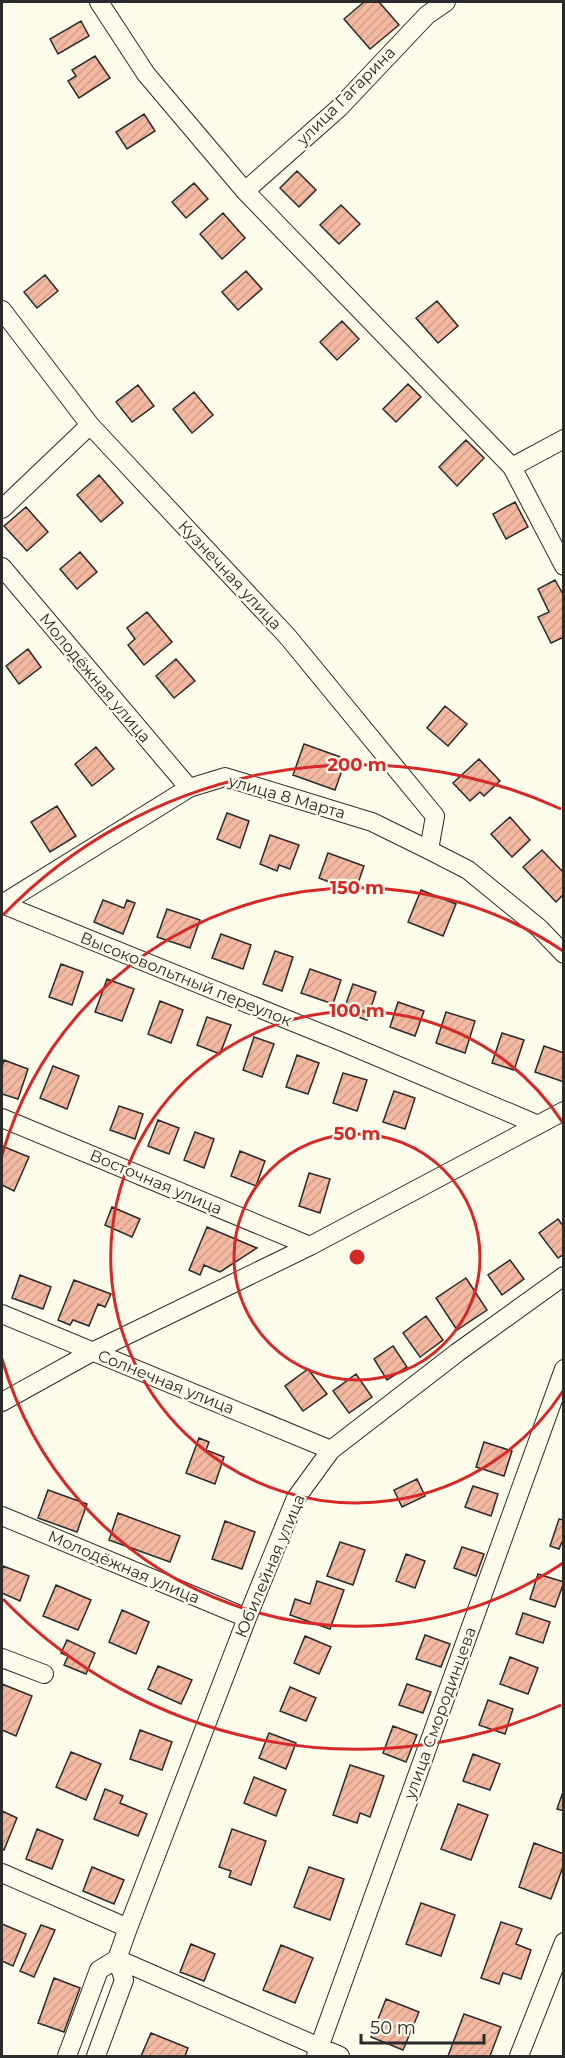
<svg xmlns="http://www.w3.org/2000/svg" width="565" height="2058" font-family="Montserrat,sans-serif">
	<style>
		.building { fill: url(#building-hatch); stroke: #2b2b2b; stroke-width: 1.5 }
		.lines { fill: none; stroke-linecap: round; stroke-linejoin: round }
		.minor-casing { stroke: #2b2b2b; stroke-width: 20 }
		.minor { stroke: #fdfbea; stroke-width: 18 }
		.ring { fill: none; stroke: #d62828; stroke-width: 3 }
		.labels { text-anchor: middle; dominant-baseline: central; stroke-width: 4.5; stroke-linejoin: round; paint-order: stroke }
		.street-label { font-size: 16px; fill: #2b2b2b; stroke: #fdfbea }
		.centre { fill: #d62828; stroke: #fdfbea; stroke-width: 3 }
		.ring-label { font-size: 18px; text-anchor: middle; font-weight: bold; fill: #d62828; stroke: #fdfbea; stroke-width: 4.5; stroke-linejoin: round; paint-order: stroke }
	</style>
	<defs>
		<pattern id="building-hatch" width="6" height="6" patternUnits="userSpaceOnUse" patternTransform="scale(1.5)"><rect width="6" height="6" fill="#f2b8a0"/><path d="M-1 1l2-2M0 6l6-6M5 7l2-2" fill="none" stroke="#d09e8a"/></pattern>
	</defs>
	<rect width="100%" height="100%" fill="#fdfbea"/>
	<!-- building -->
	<path class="building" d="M364,2H379L399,25L370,49L344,19Z
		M81,21L89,36L58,54L50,39Z
		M95,56L110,78L79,98L68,81L76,76L72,70Z
		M144,114L155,131L127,149L116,132Z
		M297,171L316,190L299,207L280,188Z
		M194,183L208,199L186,218L172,202Z
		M341,205L360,224L339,244L320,225Z
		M223,213L245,238L222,259L200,234Z
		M246,271L262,289L238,310L222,292Z
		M45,275L58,291L37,308L24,292Z
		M437,301L458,326L438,343L416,318Z
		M342,321L359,339L337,360L320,342Z
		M408,384L421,397L396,422L383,409Z
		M138,385L154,406L132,422L116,402Z
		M194,392L213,415L192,433L173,409Z
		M466,440L484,458L457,486L439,467Z
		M99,475L123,503L101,522L77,495Z
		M515,502L528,527L506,539L493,514Z
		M26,507L48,532L27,551L4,526Z
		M80,552L97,572L77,589L60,569Z
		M555,580L564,596V637L551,643L538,617L549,612L538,589Z
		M147,612L172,642L144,665L128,645L135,639L127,628Z
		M28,649L41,667L19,684L6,666Z
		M176,659L195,681L174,698L156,676Z
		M445,706L467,724L448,746L427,728Z
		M304,744L346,759L335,790L293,775Z
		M96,747L114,769L92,786L75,764Z
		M479,759L500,781L484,796L480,792L470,801L453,783Z
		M57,806L76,836L50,852L31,822Z
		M227,813L249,821L240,848L217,839Z
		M510,817L530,840L512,857L491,834Z
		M270,835L299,845L290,869L279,865L277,871L260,864Z
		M542,850L564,873V894L556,902L523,867Z
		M328,853L364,866L355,892L319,878Z
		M421,890L456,904L443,936L408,922Z
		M103,900L124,908L127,900L135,903L123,934L94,922Z
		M167,909L200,920L190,948L157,937Z
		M221,934L251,945L243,969L212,958Z
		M275,951L293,957L282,991L263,984Z
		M61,964L83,972L72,1005L49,997Z
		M310,969L341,980L333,1004L301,993Z
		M107,979L134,989L122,1021L95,1012Z
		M353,984L376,992L367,1020L343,1012Z
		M160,1001L183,1010L171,1043L148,1034Z
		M398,1002L424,1011L415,1036L390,1027Z
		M446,1012L475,1021L465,1053L436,1043Z
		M207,1017L231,1025L220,1054L197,1045Z
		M502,1033L524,1040L514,1070L492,1063Z
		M254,1037L274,1044L262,1077L243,1070Z
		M544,1046L564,1053V1082L535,1072Z
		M297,1055L319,1063L308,1094L286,1087Z
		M4,1060L28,1069L18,1099L2,1094V1067Z
		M53,1066L79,1076L67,1109L40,1098Z
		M343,1073L367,1080L357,1111L333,1103Z
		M394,1091L415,1098L405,1129L383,1122Z
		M119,1106L143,1114L135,1139L110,1130Z
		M158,1120L179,1128L169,1154L148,1146Z
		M195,1132L214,1139L204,1168L184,1160Z
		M2,1146L29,1157L14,1191L2,1185Z
		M240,1151L265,1161L256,1186L231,1176Z
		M309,1173L330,1179L320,1213L299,1206Z
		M112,1207L140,1219L132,1237L105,1225Z
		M558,1219L564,1227V1254L558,1258L539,1233Z
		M207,1227L257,1248L220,1272L204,1265L200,1275L189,1270Z
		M510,1260L524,1279L502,1295L488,1275Z
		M20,1275L51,1287L43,1309L12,1298Z
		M466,1278L487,1310L457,1330L436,1298Z
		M74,1280L111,1294L105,1307L98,1304L89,1326L73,1320L70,1325L58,1320Z
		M426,1316L443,1340L420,1357L403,1333Z
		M393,1346L407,1367L387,1380L374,1359Z
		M308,1369L327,1394L303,1411L285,1386Z
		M356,1374L372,1397L349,1413L333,1391Z
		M199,1438L209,1442L206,1450L224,1457L215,1484L186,1473Z
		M484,1442L512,1451L504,1476L476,1467Z
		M417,1479L425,1496L402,1507L394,1490Z
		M473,1486L498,1494L491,1516L465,1507Z
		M48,1490L87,1504L77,1532L38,1518Z
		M118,1513L180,1536L170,1562L109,1540Z
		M559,1519L564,1520V1542H562L559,1549L550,1546Z
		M225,1521L255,1532L242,1569L212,1559Z
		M340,1542L365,1550L353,1585L327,1576Z
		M462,1547L484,1554L476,1576L454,1568Z
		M406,1554L425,1561L415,1588L396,1581Z
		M3,1566L29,1576L20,1601L2,1593V1571Z
		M538,1574L564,1582L555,1607L530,1599Z
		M317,1581L344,1590L330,1629L290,1615L295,1599L310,1604Z
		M56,1585L91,1600L78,1630L43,1616Z
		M122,1610L149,1622L136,1654L109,1642Z
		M523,1613L550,1622L543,1643L516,1634Z
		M425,1635L450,1644L441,1667L416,1659Z
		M305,1636L331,1647L319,1674L294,1663Z
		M67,1640L95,1653L86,1674L64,1665L68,1656L61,1653Z
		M510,1657L538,1668L528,1694L500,1684Z
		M158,1666L192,1680L181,1704L148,1689Z
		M2,1684L32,1696L16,1736L2,1730Z
		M407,1684L431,1692L423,1713L399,1705Z
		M290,1687L316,1698L306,1721L280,1711Z
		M488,1700L513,1709L505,1734L479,1725Z
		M393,1726L417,1735L406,1762L383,1753Z
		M140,1730L172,1742L162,1770L130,1759Z
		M269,1733L296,1743L286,1769L259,1758Z
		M71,1752L101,1764L86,1800L56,1787Z
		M473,1754L500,1764L490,1790L463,1781Z
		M350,1765L384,1776L370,1817L360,1813L357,1823L333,1815Z
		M254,1777L286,1790L276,1816L244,1803Z
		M105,1789L123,1796L120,1803L147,1814L138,1836L94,1819Z
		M564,1789V1811L557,1809Z
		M458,1804L488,1815L471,1860L441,1849Z
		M2,1811L17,1818L4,1850L2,1849Z
		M37,1829L63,1840L52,1869L26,1859Z
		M232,1829L266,1841L251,1885L229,1877L231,1871L219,1867Z
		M534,1843L564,1854V1864L551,1899L519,1887Z
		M92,1867L124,1880L114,1904L83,1891Z
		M309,1867L344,1879L330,1920L294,1907Z
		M421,1903L455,1915L441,1956L406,1944Z
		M501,1922L522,1929L516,1944L531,1950L521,1979L503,1973L499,1984L481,1978Z
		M2,1924L26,1934L13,1966L2,1961Z
		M41,1925L55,1930L34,1977L20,1971Z
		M191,1944L215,1954L204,1981L180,1972Z
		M281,1945L313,1958L295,2003L263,1990Z
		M54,1978L80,1988L64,2032L38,2023Z
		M386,1999L419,2012L403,2050L371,2037Z
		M464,2014L501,2027L490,2056H448Z
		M151,2033L188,2048L185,2056H141Z"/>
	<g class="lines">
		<defs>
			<path id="minor" d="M99,2L146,74L245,191L512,467L564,566
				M245,191L339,108L427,15L446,2
				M2,310L90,425L288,637L435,816L429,850
				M512,467L564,439
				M2,509L90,425
				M2,567L189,788
				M2,904L189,788L225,777L372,822L429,850L468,870L539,928L564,954
				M2,904L340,1041L536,1124
				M2,1118L310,1246
				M2,1314L331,1450
				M2,1402L92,1352L310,1246L564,1111
				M2,1516L247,1618
				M2,1658L44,1674
				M2,1873L128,1928
				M117,1959L340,2056
				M67,2056L99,1970L117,1959
				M96,2056L124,1980L117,1959L128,1928L247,1618L296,1498L331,1450L458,1352L564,1276
				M316,2056L564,1369
				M519,2056L564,1942"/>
		</defs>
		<!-- minor casing -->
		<use href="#minor" class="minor-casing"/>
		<!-- minor -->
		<use href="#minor" class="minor"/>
	</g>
	<!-- distance rings -->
	<g class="ring">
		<circle cx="357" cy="1257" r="123"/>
		<path d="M563 1391A246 246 0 1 1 563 1123"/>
		<path d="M563 1563A369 369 0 0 1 2 1359M2 1155A369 369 0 0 1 563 951"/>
		<path d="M561 1705A492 492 0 0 1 3 1599M3 915A492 492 0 0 1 561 809"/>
	</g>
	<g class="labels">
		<!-- street labels -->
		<g class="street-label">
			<text transform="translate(346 96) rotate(-45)">улица Гагарина</text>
			<text transform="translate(230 575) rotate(47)">Кузнечная улица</text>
			<text transform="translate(95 678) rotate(50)">Молодёжная улица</text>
			<text transform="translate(287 797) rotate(16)">улица 8 Марта</text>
			<text transform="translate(186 979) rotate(22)">Высоковольтный переулок</text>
			<text transform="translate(156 1182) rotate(23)">Восточная улица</text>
			<text transform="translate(166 1382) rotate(22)">Солнечная улица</text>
			<text transform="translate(270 1566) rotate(-67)">Юбилейная улица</text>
			<text transform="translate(124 1567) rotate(23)">Молодёжная улица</text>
			<text transform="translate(440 1713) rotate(-70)">улица Смородинцева</text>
		</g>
	</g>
	<circle cx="357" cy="1257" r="9" class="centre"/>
	<g class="ring-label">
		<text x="357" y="771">200 m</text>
		<text x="357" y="894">150 m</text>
		<text x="357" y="1017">100 m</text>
		<text x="357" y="1140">50 m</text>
	</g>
	<!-- border -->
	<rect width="565" height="2058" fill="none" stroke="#2b2b2b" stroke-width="6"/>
	<!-- scale -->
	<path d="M361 2034v9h123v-9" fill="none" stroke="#2b2b2b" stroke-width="3"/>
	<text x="370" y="2034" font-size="18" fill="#2b2b2b" stroke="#fdfbea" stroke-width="4.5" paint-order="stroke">50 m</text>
</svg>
